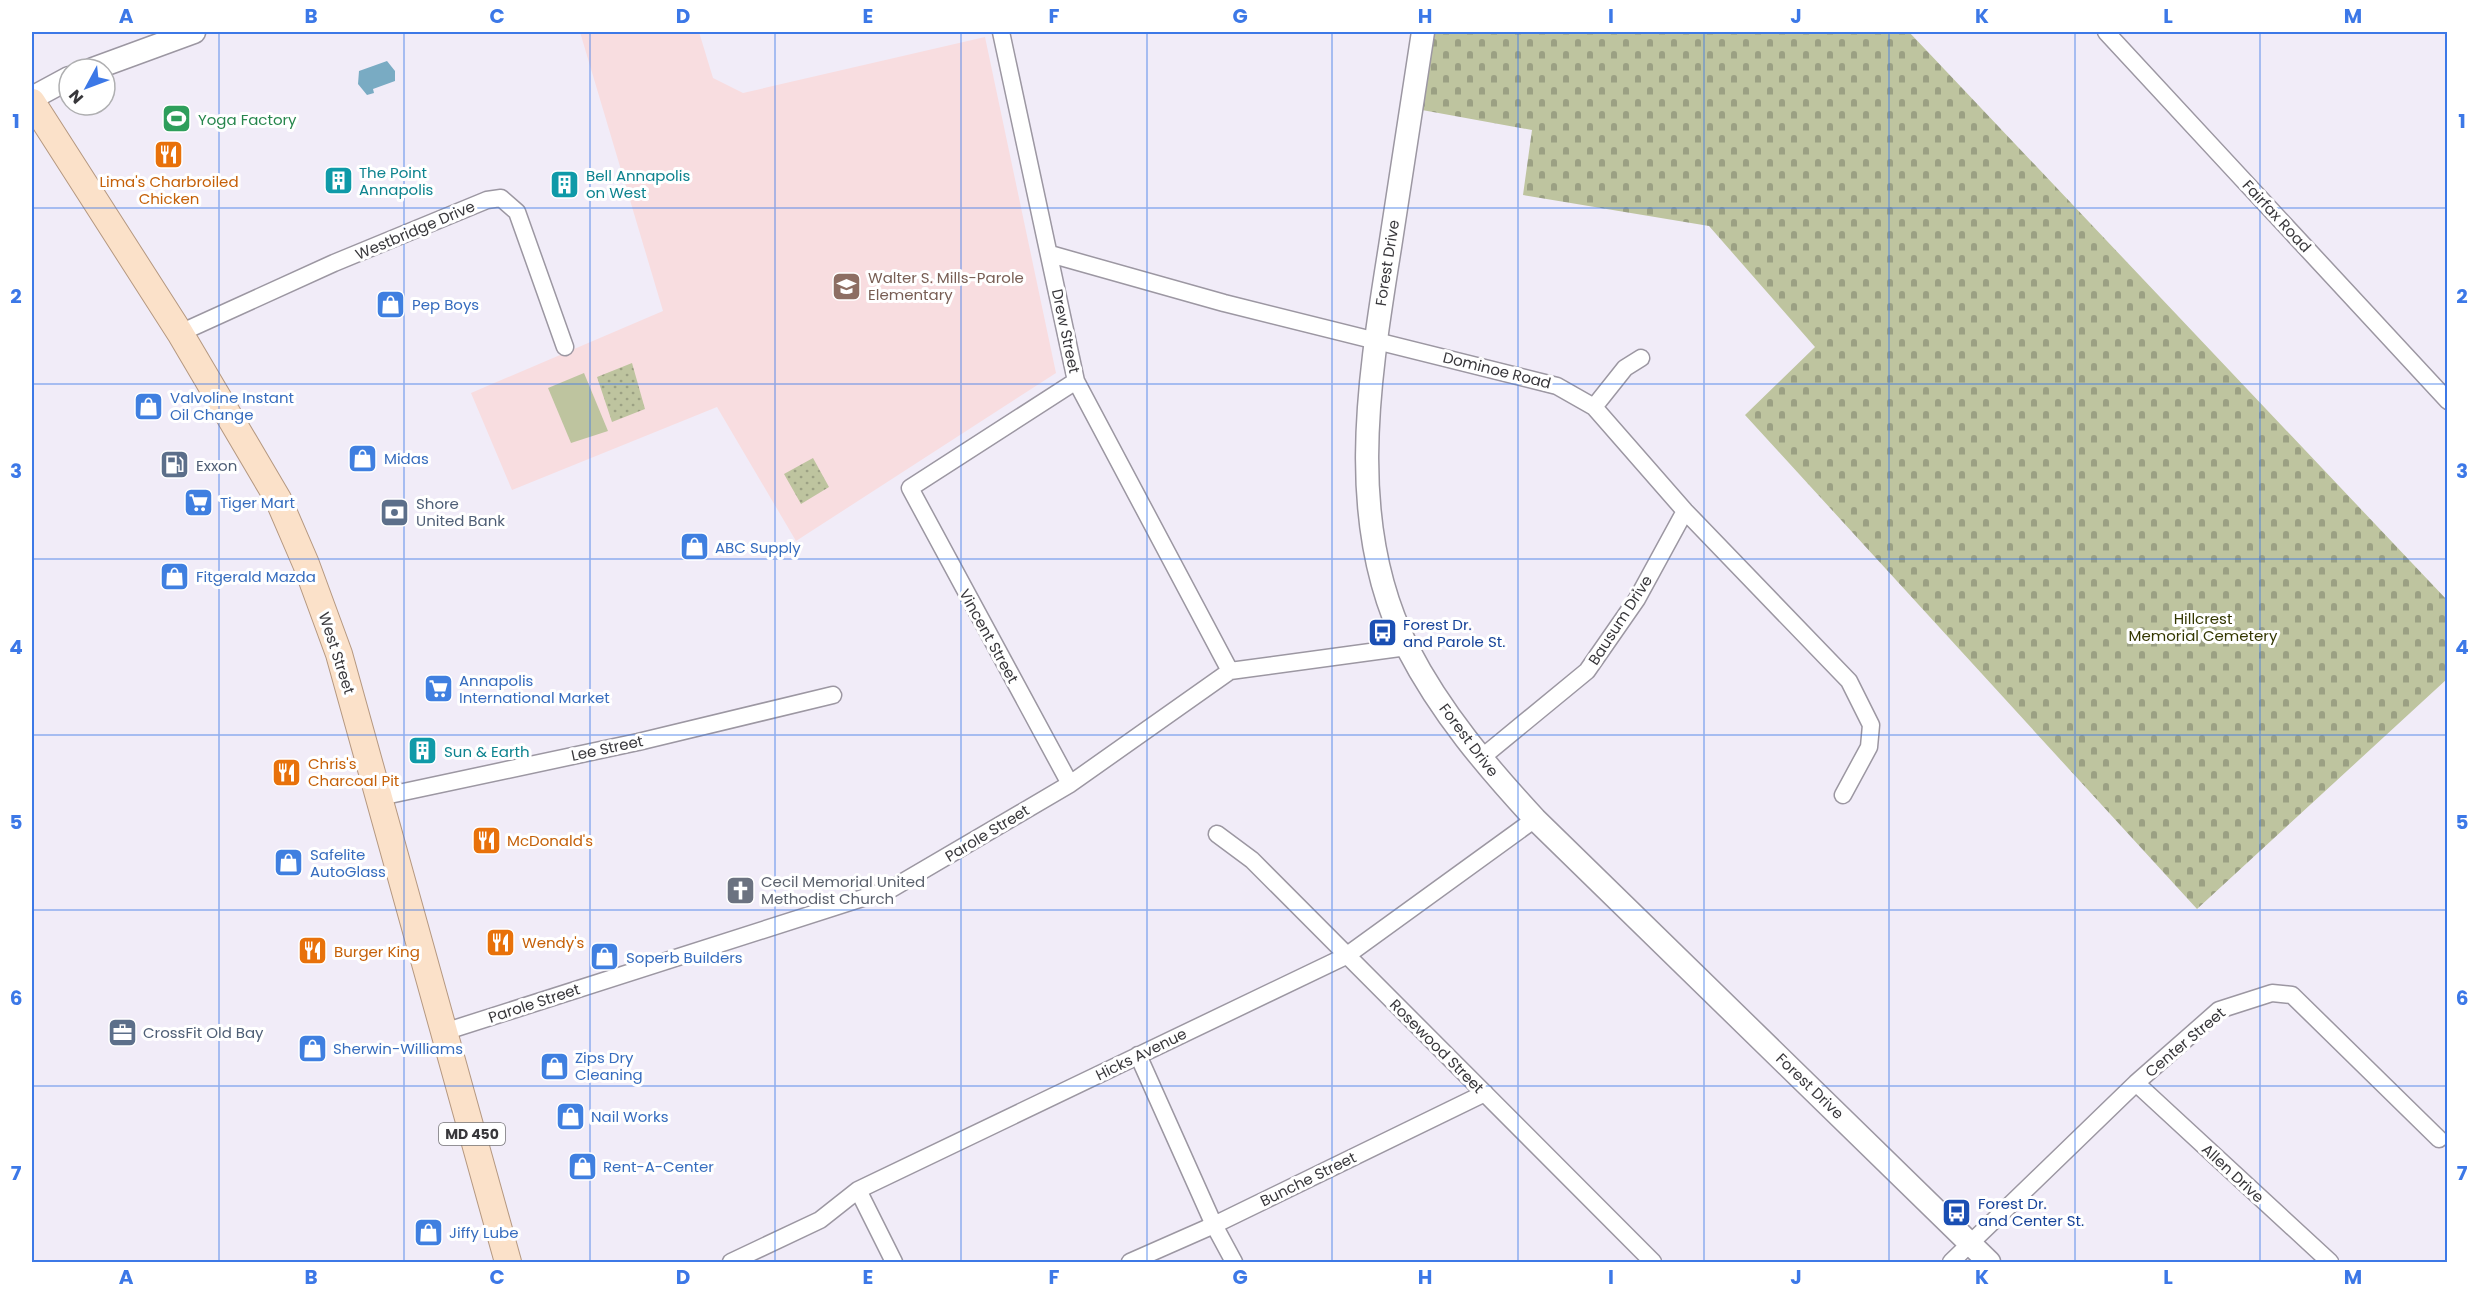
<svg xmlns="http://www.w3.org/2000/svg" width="2479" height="1294" font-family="Poppins,sans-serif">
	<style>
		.education { fill: #f8dde0 }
		.grass { fill: #bec49f }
		.cemetery { fill: url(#cemetery-stones) }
		.park { fill: url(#park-dots) }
		.water { fill: #79abc3 }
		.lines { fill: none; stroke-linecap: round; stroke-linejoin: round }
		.street-casing { stroke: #9c97a2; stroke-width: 19 }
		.secondary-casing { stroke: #9c97a2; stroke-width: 25 }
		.primary-casing { stroke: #b59880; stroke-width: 28 }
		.street { stroke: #fff; stroke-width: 16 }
		.secondary { stroke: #fff; stroke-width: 22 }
		.primary { stroke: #fbe1c9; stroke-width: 26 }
		.grid { fill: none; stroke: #3c78e7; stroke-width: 1.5; stroke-opacity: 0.55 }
		.labels { text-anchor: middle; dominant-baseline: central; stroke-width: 6; stroke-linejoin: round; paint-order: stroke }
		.shield { fill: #fff; stroke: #747376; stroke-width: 1.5 }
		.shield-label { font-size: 14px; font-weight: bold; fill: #38373b }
		.leisure-label { font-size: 15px; fill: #27864d; stroke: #fff; text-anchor: start }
		.culture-label { font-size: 15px; fill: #0d838f; stroke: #fff; text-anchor: start }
		.food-label { font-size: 15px; fill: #c56008; stroke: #fff; text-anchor: start }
		.street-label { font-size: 15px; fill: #38373b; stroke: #fff }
		.education-label { font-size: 15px; fill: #785e54; stroke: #fff; text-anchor: start }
		.shop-label { font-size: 15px; fill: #366cbe; stroke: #fff; text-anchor: start }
		.service-label { font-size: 15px; fill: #4e5e75; stroke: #fff; text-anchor: start }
		.park-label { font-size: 15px; fill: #333700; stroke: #fff }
		.transit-label { font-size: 15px; fill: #164399; stroke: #fff; text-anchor: start }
		.worship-label { font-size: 15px; fill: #5b616d; stroke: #fff; text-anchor: start }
		.neatline { fill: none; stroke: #3c78e7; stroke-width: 2 }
		.grid-label { font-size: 20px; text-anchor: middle; font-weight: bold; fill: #3c78e7 }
	</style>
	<defs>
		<pattern id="cemetery-stones" width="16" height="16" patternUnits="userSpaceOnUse" patternTransform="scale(1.5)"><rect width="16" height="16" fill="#bec49f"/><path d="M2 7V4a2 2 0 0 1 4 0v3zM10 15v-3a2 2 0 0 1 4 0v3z" fill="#9ba083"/></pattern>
		<pattern id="park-dots" width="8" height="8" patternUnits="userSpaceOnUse" patternTransform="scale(1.5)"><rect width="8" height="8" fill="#bec49f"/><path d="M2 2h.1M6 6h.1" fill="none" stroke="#9ba083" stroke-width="1.8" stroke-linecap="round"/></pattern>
	</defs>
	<rect width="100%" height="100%" fill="#f1ecf8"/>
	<!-- education -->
	<path class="education" d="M580,32H699L713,78L743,93L985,37L1056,373L796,541L717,407L512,490L471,393L663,311Z"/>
	<!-- grass -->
	<path class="grass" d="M584,373L608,431L571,443L548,388Z"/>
	<!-- cemetery -->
	<path class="cemetery" d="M1435,32H1909L2447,600V679L2197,909L1745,415L1815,347L1709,226L1523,195L1532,130L1422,110Z"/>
	<!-- park -->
	<path class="park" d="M632,363L645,409L612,422L597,377Z
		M813,458L829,487L801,504L784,474Z"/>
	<!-- water -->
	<path class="water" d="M387,61L395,71V81L373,89L374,93L367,95L358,84L359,71Z"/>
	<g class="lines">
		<defs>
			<path id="street" d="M1001,32L1076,381L1230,671
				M2106,32L2448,401
				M1050,254L1224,303L1557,386L1594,407L1685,511L1849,681L1871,725L1869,747L1843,795
				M180,333L334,263L487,200L501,198L517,212L565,347
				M1594,407L1625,368L1641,358
				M1480,759L1587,671L1637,599L1685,511
				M1070,784L910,488L1076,381
				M380,797L638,742L833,695
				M1217,834L1252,860L1653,1262
				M444,1032L891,889L1070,784L1230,671L1407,647
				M1138,1055L1214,1225L1234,1262
				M2136,1083L2330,1262
				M858,1190L894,1262
				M731,1262L820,1220L858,1190L1346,956L1535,819
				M1130,1262L1214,1225L1485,1093
				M1951,1262L2136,1083L2219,1010L2272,993L2292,995L2439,1139"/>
			<path id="secondary" d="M1423,32C1412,103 1401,175 1390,247C1369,379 1344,524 1408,649C1441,713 1487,767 1535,819L1989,1262
				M93,69L194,32
				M32,98L69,78"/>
			<path id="primary" d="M32,102L180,333L278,499L306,564L339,654L508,1262"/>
		</defs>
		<!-- street casing -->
		<use href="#street" class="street-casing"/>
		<!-- secondary casing -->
		<use href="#secondary" class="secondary-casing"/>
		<!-- primary casing -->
		<use href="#primary" class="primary-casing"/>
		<!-- street -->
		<use href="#street" class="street"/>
		<!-- secondary -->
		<use href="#secondary" class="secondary"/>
		<!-- primary -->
		<use href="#primary" class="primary"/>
	</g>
	<!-- grid -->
	<path class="grid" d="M219,32V1262M404,32V1262M590,32V1262M775,32V1262M961,32V1262M1147,32V1262M1332,32V1262M1518,32V1262M1704,32V1262M1889,32V1262M2075,32V1262M2260,32V1262M32,208H2448M32,384H2448M32,559H2448M32,735H2448M32,910H2448M32,1086H2448"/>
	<!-- icons -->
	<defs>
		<symbol id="stadium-square" viewBox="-11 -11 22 22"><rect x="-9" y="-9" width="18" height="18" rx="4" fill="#2e9e5b" stroke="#fff"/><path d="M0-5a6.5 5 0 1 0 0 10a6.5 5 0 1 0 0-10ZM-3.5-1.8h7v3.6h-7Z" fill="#fff"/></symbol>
		<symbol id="restaurant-square" viewBox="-11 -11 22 22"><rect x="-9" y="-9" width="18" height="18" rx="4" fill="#e8710a" stroke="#fff"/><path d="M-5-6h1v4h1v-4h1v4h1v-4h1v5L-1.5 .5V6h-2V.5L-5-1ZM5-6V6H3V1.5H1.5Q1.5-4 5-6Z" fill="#fff"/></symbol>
		<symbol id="building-square" viewBox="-11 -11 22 22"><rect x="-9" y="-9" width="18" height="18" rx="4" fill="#0f9aa8" stroke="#fff"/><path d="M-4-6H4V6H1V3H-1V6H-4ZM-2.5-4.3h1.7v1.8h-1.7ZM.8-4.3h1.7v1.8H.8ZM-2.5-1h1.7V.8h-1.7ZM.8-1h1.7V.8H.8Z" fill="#fff"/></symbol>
		<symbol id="school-square" viewBox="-11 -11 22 22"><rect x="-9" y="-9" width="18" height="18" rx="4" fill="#8d6e63" stroke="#fff"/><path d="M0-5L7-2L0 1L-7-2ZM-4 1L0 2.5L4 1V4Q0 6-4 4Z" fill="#fff"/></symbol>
		<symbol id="shop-square" viewBox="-11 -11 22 22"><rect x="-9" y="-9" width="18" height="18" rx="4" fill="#3f7fe0" stroke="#fff"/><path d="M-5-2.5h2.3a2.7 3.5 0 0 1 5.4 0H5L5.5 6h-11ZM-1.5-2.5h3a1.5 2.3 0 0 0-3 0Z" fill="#fff"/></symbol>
		<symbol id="fuel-square" viewBox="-11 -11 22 22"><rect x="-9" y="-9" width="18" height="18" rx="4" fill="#5c6f8a" stroke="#fff"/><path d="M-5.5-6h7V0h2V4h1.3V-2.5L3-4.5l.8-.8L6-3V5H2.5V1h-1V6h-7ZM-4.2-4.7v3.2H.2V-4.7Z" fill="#fff"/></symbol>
		<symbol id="supermarket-square" viewBox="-11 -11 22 22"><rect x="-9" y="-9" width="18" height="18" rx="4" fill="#3f7fe0" stroke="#fff"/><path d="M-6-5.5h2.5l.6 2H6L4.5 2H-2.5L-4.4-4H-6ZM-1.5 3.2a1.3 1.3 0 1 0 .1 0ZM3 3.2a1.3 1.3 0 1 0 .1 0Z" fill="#fff"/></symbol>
		<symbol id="bank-square" viewBox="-11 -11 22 22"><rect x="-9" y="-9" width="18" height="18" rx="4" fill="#5c6f8a" stroke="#fff"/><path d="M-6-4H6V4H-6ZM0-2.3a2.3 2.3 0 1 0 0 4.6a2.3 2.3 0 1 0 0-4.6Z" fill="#fff"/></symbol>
		<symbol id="bus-square" viewBox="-11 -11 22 22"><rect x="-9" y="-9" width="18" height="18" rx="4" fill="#1a4fb4" stroke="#fff"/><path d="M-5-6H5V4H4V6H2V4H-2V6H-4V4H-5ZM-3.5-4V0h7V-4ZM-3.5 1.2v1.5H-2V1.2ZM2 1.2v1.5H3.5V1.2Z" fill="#fff"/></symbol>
		<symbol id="church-square" viewBox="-11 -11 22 22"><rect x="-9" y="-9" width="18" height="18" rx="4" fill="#6b7280" stroke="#fff"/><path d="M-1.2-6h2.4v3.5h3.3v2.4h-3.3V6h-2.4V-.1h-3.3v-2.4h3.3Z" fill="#fff"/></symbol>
		<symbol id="office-square" viewBox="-11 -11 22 22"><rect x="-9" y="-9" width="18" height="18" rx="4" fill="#5c6f8a" stroke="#fff"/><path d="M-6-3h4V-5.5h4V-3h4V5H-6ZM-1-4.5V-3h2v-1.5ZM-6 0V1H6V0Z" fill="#fff"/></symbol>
	</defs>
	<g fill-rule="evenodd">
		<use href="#stadium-square" x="160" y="102" width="33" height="33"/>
		<use href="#restaurant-square" x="152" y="138" width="33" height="33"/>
		<use href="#building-square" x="322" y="164" width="33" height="33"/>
		<use href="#building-square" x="548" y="168" width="33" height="33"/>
		<use href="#school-square" x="830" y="270" width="33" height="33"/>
		<use href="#shop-square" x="374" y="288" width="33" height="33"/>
		<use href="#shop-square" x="132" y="390" width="33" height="33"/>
		<use href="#shop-square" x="346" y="442" width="33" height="33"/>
		<use href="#fuel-square" x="158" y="448" width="33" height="33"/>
		<use href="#supermarket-square" x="182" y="486" width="33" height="33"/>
		<use href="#bank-square" x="378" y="496" width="33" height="33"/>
		<use href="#shop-square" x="678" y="530" width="33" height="33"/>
		<use href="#shop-square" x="158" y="560" width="33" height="33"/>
		<use href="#bus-square" x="1366" y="616" width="33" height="33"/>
		<use href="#supermarket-square" x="422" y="672" width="33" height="33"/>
		<use href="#building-square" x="406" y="734" width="33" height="33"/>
		<use href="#restaurant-square" x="270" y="756" width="33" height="33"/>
		<use href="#restaurant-square" x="470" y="824" width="33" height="33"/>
		<use href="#shop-square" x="272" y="846" width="33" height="33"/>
		<use href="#church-square" x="724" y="874" width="33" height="33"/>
		<use href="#restaurant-square" x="484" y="926" width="33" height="33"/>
		<use href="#restaurant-square" x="296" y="934" width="33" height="33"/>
		<use href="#shop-square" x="588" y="940" width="33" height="33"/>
		<use href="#office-square" x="106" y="1016" width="33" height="33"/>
		<use href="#shop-square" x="296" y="1032" width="33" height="33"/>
		<use href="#shop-square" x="538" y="1050" width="33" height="33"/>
		<use href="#shop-square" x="554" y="1100" width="33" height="33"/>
		<use href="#shop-square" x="566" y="1150" width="33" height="33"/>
		<use href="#bus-square" x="1940" y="1196" width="33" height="33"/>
		<use href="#shop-square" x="412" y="1216" width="33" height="33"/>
	</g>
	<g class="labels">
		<!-- shield labels -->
		<rect class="shield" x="439" y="1123" width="66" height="22" rx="4.5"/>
		<g class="shield-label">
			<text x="472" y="1134">MD 450</text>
		</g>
		<!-- leisure labels -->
		<g class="leisure-label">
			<text x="198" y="119">Yoga Factory</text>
		</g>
		<!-- culture labels -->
		<g class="culture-label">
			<text x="359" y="172">The Point<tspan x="359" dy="17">Annapolis</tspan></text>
			<text x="586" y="175">Bell Annapolis<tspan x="586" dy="17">on West</tspan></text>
			<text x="444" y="751">Sun &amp; Earth</text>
		</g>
		<!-- food labels -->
		<g class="food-label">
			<text x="169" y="181" text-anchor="middle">Lima's Charbroiled<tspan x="169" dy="17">Chicken</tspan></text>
			<text x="308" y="763">Chris's<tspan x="308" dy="17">Charcoal Pit</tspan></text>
			<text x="507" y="840">McDonald's</text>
			<text x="522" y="942">Wendy's</text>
			<text x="334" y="951">Burger King</text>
		</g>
		<!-- street labels -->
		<g class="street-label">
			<text transform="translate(2277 216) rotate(47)">Fairfax Road</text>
			<text transform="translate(415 230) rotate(-23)">Westbridge Drive</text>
			<text transform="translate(1387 263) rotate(-81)">Forest Drive</text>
			<text transform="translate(1066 331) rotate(78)">Drew Street</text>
			<text transform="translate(1497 370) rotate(14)">Dominoe Road</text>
			<text transform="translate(1620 620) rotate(-57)">Bausum Drive</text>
			<text transform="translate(989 636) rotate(61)">Vincent Street</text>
			<text transform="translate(337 653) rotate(72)">West Street</text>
			<text transform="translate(1469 740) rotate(53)">Forest Drive</text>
			<text transform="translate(607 748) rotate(-12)">Lee Street</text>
			<text transform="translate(987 833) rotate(-31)">Parole Street</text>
			<text transform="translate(534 1003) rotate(-18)">Parole Street</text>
			<text transform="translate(2185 1042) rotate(-40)">Center Street</text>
			<text transform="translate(1437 1046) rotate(45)">Rosewood Street</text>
			<text transform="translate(1141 1054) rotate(-26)">Hicks Avenue</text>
			<text transform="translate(1810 1086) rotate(44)">Forest Drive</text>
			<text transform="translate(2233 1173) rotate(43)">Allen Drive</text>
			<text transform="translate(1308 1179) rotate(-26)">Bunche Street</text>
		</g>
		<!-- education labels -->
		<g class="education-label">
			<text x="868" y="277">Walter S. Mills-Parole<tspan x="868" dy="17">Elementary</tspan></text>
		</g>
		<!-- shop labels -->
		<g class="shop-label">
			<text x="412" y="304">Pep Boys</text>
			<text x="170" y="397">Valvoline Instant<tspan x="170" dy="17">Oil Change</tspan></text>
			<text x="384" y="458">Midas</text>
			<text x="220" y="502">Tiger Mart</text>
			<text x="715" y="547">ABC Supply</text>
			<text x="196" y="576">Fitgerald Mazda</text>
			<text x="459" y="680">Annapolis<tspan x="459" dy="17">International Market</tspan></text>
			<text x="310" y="854">Safelite<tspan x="310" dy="17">AutoGlass</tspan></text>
			<text x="626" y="957">Soperb Builders</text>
			<text x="333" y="1048">Sherwin-Williams</text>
			<text x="575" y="1057">Zips Dry<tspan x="575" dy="17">Cleaning</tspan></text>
			<text x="591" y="1116">Nail Works</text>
			<text x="603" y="1166">Rent-A-Center</text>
			<text x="449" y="1232">Jiffy Lube</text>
		</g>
		<!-- service labels -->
		<g class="service-label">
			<text x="196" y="465">Exxon</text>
			<text x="416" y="503">Shore<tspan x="416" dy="17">United Bank</tspan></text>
			<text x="143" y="1032">CrossFit Old Bay</text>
		</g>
		<!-- park labels -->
		<g class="park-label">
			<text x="2203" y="618">Hillcrest<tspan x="2203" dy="17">Memorial Cemetery</tspan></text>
		</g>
		<!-- transit labels -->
		<g class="transit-label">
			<text x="1403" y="624">Forest Dr.<tspan x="1403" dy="17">and Parole St.</tspan></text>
			<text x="1978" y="1203">Forest Dr.<tspan x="1978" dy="17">and Center St.</tspan></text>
		</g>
		<!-- worship labels -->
		<g class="worship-label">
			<text x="761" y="881">Cecil Memorial United<tspan x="761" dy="17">Methodist Church</tspan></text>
		</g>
	</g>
	<!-- border -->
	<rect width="2479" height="1294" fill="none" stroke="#ffffff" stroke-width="66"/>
	<!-- north arrow -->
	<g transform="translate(87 87) rotate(229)"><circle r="28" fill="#ffffff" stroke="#afafb1" stroke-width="1.5"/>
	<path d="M0-4.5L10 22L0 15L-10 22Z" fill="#3c78e7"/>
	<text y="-9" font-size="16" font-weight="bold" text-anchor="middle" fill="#38373b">N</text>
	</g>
	<rect x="33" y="33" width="2413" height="1228" class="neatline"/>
	<g class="grid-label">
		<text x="126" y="23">A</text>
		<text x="311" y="23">B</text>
		<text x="497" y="23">C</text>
		<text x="683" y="23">D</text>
		<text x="868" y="23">E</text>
		<text x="1054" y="23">F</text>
		<text x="1240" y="23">G</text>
		<text x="1425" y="23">H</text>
		<text x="1611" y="23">I</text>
		<text x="1796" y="23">J</text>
		<text x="1982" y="23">K</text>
		<text x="2168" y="23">L</text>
		<text x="2353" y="23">M</text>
		<text x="16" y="128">1</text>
		<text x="2462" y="128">1</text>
		<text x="16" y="303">2</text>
		<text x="2462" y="303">2</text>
		<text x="16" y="478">3</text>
		<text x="2462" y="478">3</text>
		<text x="16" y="654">4</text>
		<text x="2462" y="654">4</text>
		<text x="16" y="829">5</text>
		<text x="2462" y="829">5</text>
		<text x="16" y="1005">6</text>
		<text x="2462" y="1005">6</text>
		<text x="16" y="1180">7</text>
		<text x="2462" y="1180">7</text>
		<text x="126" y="1284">A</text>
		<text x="311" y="1284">B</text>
		<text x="497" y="1284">C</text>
		<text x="683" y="1284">D</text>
		<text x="868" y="1284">E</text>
		<text x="1054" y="1284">F</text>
		<text x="1240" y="1284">G</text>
		<text x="1425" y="1284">H</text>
		<text x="1611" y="1284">I</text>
		<text x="1796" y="1284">J</text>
		<text x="1982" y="1284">K</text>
		<text x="2168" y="1284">L</text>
		<text x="2353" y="1284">M</text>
	</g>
</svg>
